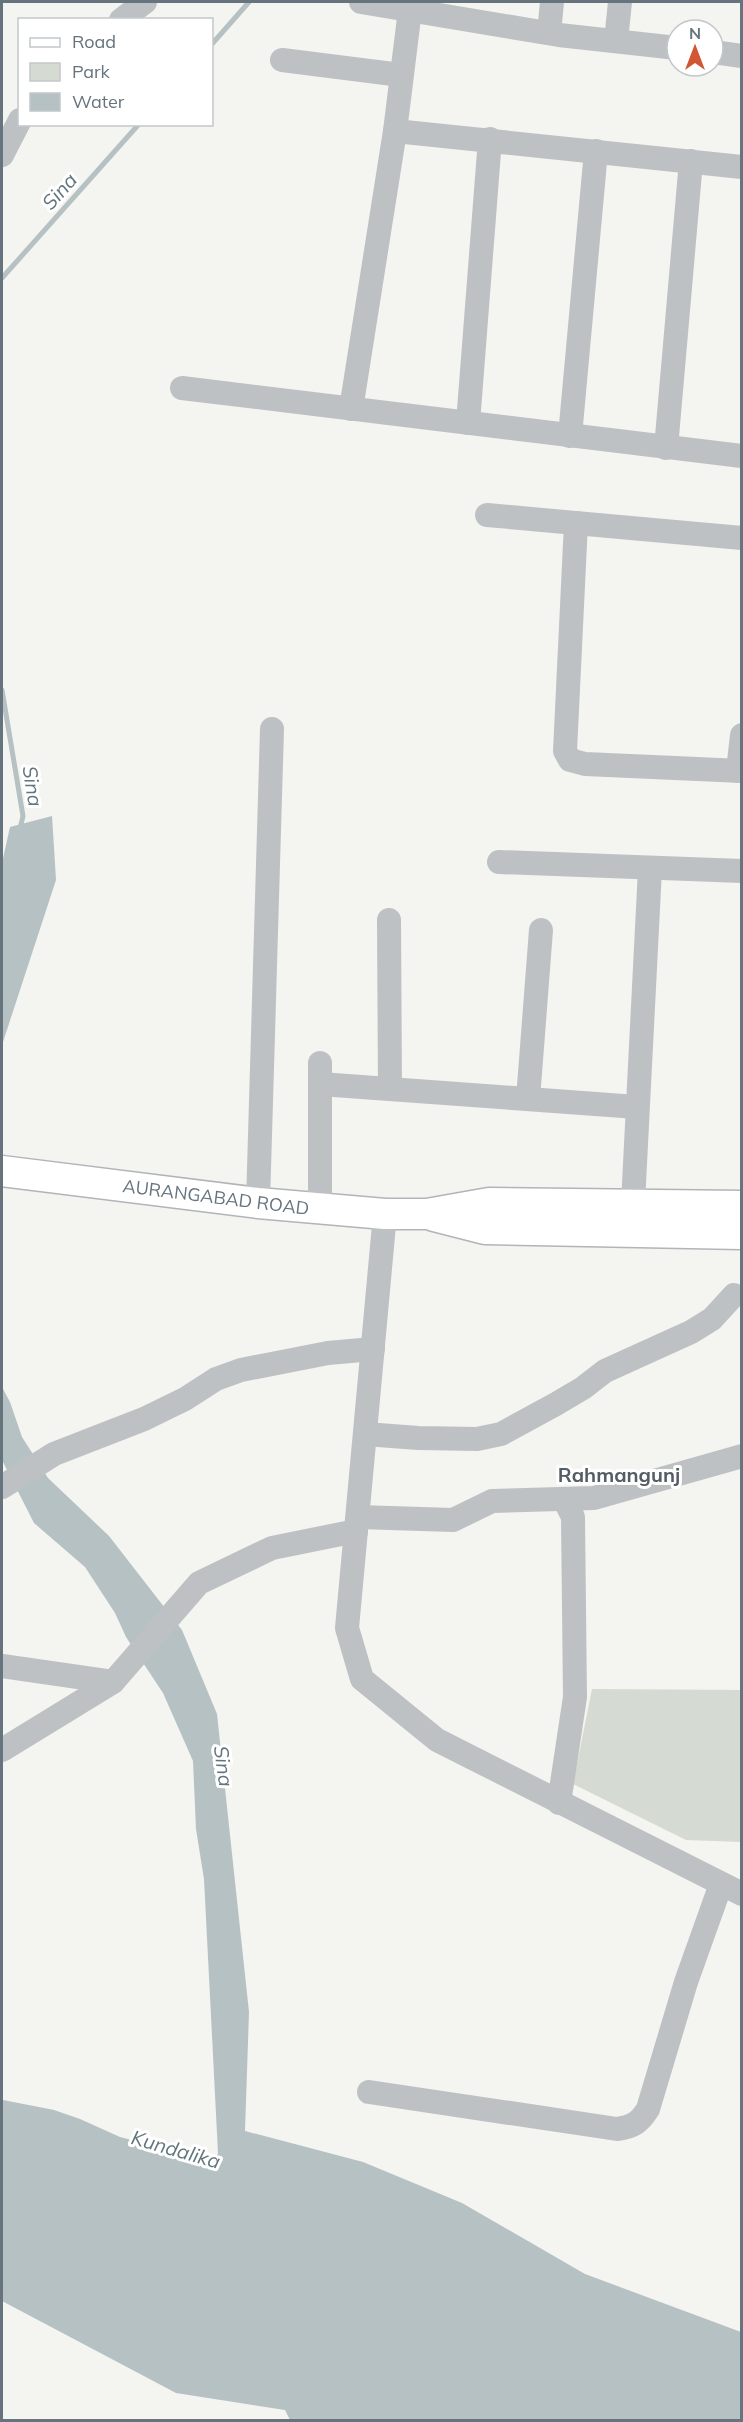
<svg xmlns="http://www.w3.org/2000/svg" width="743" height="2422" font-family="Mulish,sans-serif">
<rect width="100%" height="100%" fill="#f4f4f0"/>
<!-- green -->
<polygon fill="#d5dad2" points="592,1689 741,1690 741,1842 686,1840 573,1784"/>
<!-- water -->
<g fill="#b6c1c4">
<polygon points="52,816 56,880 2,1045 2,863 10,827"/>
<polygon points="2,1387 10,1402 22,1437 48,1478 109,1536 182,1630 217,1714 249,2012 245,2131 363,2162 462,2203 585,2274 741,2332 741,2420 290,2420 285,2410 176,2393 2,2301 2,2096 3,2100 54,2110 80,2119 120,2137 215,2162 218,2153 204,1879 196,1829 193,1761 163,1693 126,1637 115,1613 85,1567 34,1523 2,1460"/>
</g>
<g fill="none" stroke-linecap="round" stroke-linejoin="round">
<!-- stream -->
<g stroke="#b6c1c4" stroke-width="5">
<polyline points="212,44 249,2"/>
<polyline points="2,278 139,124"/>
<polyline points="2,690 23,816 20,829"/>
</g>
<!-- major casing -->
<g stroke="#b1b5b8" stroke-width="33">
<g id="major">
<polyline points="2,1171 258,1203 385,1214 427,1214 489,1203 742,1206"/>
<polyline points="434,1216 485,1229 742,1234"/>
</g>
</g>
<!-- minor -->
<g stroke="#bdc1c4" stroke-width="24">
<polyline points="361,2 559,35 677,48"/>
<polyline points="121,20 145,2"/>
<polyline points="549,33 552,2"/>
<polyline points="616,41 620,2"/>
<polyline points="713,52 742,56"/>
<polyline points="282,60 401,75"/>
<polyline points="395,131 742,167"/>
<polyline points="2,155 20,120"/>
<polyline points="182,388 742,456"/>
<polyline points="351,409 395,131 410,10"/>
<polyline points="468,423 490,139"/>
<polyline points="570,436 596,151"/>
<polyline points="666,448 691,161"/>
<polyline points="487,515 742,538"/>
<polyline points="576,523 565,751 570,760 585,764 742,771"/>
<polyline points="738,771 742,735"/>
<polyline points="499,862 742,871"/>
<polyline points="389,920 390,1089"/>
<polyline points="320,1084 637,1107"/>
<polyline points="528,1099 541,930"/>
<polyline points="258,1203 272,729"/>
<polyline points="320,1208 320,1063"/>
<polyline points="385,1214 347,1628 362,1679 437,1740 742,1894"/>
<polyline points="632,1223 650,869"/>
<polyline points="365,1434 418,1438 477,1439 501,1434 556,1404 583,1388 605,1371 691,1332 712,1319 734,1295"/>
<polyline points="2,1487 54,1454 144,1419 185,1399 216,1379 241,1370 328,1353 373,1349"/>
<polyline points="358,1517 453,1520 492,1501 594,1498 742,1456"/>
<polyline points="2,1666 113,1682 199,1583 272,1548 356,1531"/>
<polyline points="2,1750 113,1682"/>
<polyline points="559,1803 575,1697 573,1517 564,1499"/>
<path d="M369 2092 617 2129C633 2127 640 2122 648 2109L686 1982 721 1884"/>
</g>
<!-- major -->
<use href="#major" stroke="#fff" stroke-width="30"/>
</g>
<g text-anchor="middle" dominant-baseline="central" stroke-width="6" stroke-linejoin="round" paint-order="stroke">
<!-- street labels -->
<g font-size="18" fill="#66747e" stroke="#fff">
<text transform="translate(216 1197) rotate(7)">AURANGABAD ROAD</text>
</g>
<!-- water labels -->
<g font-size="20" font-style="italic" fill="#61757c" stroke="#fff">
<text transform="translate(59 191) rotate(-48)">Sina</text>
<text transform="translate(33 786) rotate(81)">Sina</text>
<text transform="translate(224 1766) rotate(82)">Sina</text>
<text transform="translate(176 2149) rotate(16)">Kundalika</text>
</g>
<!-- neighbourhood labels -->
<g font-size="20" font-weight="bold" fill="#535d64" stroke="#fff">
<text x="619" y="1474">Rahmangunj</text>
</g>
</g>
<!-- border -->
<rect width="743" height="2422" fill="none" stroke="#66747e" stroke-width="6"/>
<!-- legend -->
<rect x="18" y="18" width="195" height="108" fill="#ffffff" stroke="#c2c7cb" stroke-width="1.5"/>
<rect x="30" y="38" width="30" height="9" fill="#ffffff" stroke="#c2c7cb" stroke-width="1.5"/>
<text x="72" y="48" font-size="18" fill="#66747e">Road</text>
<rect x="30" y="63" width="30" height="18" fill="#d5dad2" stroke="#c2c7cb" stroke-width="1.5"/>
<text x="72" y="78" font-size="18" fill="#66747e">Park</text>
<rect x="30" y="93" width="30" height="18" fill="#b6c1c4" stroke="#c2c7cb" stroke-width="1.5"/>
<text x="72" y="108" font-size="18" fill="#66747e">Water</text>
<!-- north arrow -->
<g transform="translate(695 48)"><circle r="28" fill="#ffffff" stroke="#c2c7cb" stroke-width="1.5"/>
<path d="M0-4.5L10 22L0 15L-10 22Z" fill="#d15632"/>
<text y="-9" font-size="16" font-weight="bold" text-anchor="middle" fill="#66747e">N</text>
</g>
</svg>
